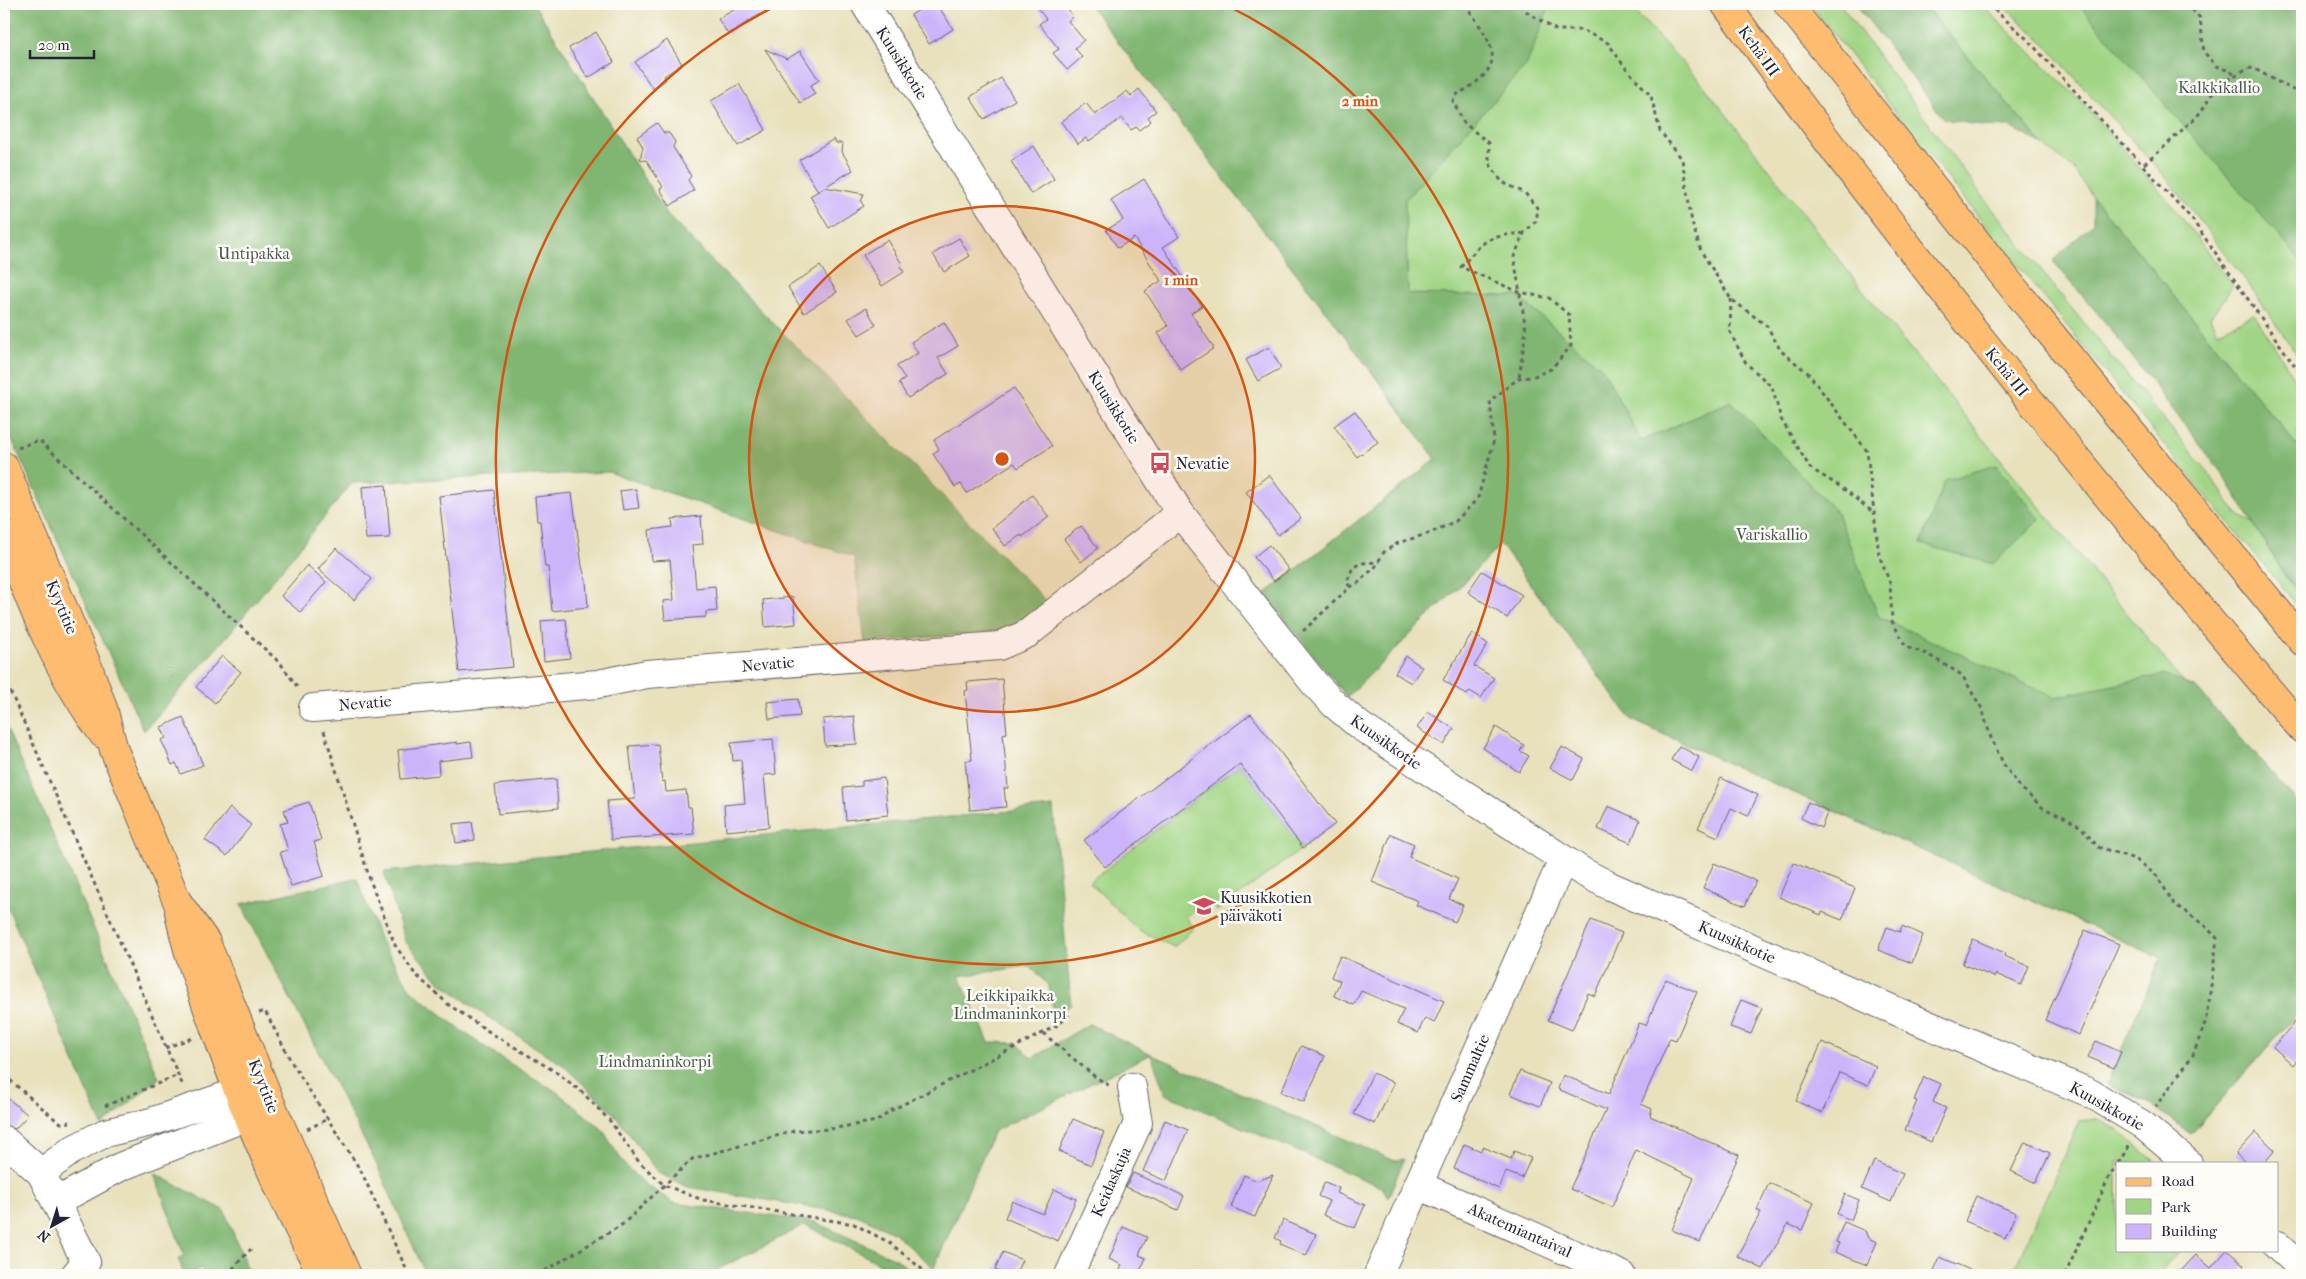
<svg xmlns="http://www.w3.org/2000/svg" width="2306" height="1279" font-family="'IM FELL French Canon',serif">
<rect width="100%" height="100%" fill="#fdfcf7"/>
<filter id="ink" filterUnits="userSpaceOnUse"><feTurbulence type="fractalNoise" baseFrequency=".02" numOctaves="2"/><feDisplacementMap in="SourceGraphic" scale="10" xChannelSelector="R" yChannelSelector="G"/><feConvolveMatrix kernelMatrix="1 2 1 2 8 2 1 2 1" color-interpolation-filters="sRGB"/></filter>
<filter id="wash" filterUnits="userSpaceOnUse"><feTurbulence type="fractalNoise" baseFrequency=".0096" numOctaves="4" result="noise"/><feDisplacementMap in="SourceGraphic" scale="20" xChannelSelector="R" yChannelSelector="G"/><feGaussianBlur stdDeviation="1.12" result="paint"/><feColorMatrix in="noise" values="0 0 0 0 0 0 0 0 0 0 0 0 0 0 0 0 0 1.4 0 .05"/><feComposite in="paint" operator="in"/></filter>
<g filter="url(#wash)">
<rect width="100%" height="100%" fill="#e8e1bc"/>
<!-- green -->
<g fill="#a1d585" stroke="#627c60">
<polygon points="1089,4 1628,4 1704,86 1875,306 2184,683 2196,688 2302,807 2302,1010 2301,1009 2191,1134 2149,1103 2107,1083 2161,958 1632,720 1501,545 1347,697 1265,594 1436,459 1351,344"/>
<polygon points="1810,4 1840,4 1980,193 2072,309 2209,474 2237,514 2253,523 2288,581 2302,596 2302,611 2197,485 1980,219"/>
<polygon points="1923,4 1981,4 2081,101 2167,199 2233,285 2223,301 2210,317 2217,332 2254,314 2302,390 2302,452 2093,197 2072,167 2043,145"/>
<polygon points="2001,4 2302,4 2302,362 2247,282 2169,181 2037,36"/>
<polygon points="1240,764 1303,848 1217,911 1209,900 1186,917 1194,928 1174,947 1137,929 1089,882"/>
<polygon points="2097,1119 2117,1130 2157,1163 2117,1163 2117,1250 2181,1250 2158,1275 2012,1275 2079,1121"/>
</g>
<!-- forest -->
<g fill="#80b672" stroke="#516c56">
<polygon points="4,4 534,4 668,216 1049,604 1013,630 865,643 854,557 609,472 352,483 228,635 144,731 4,422"/>
<polygon points="1089,4 1550,4 1527,64 1405,200 1408,294 1517,296 1603,369 1641,441 1731,401 1837,513 1879,617 2054,697 2163,675 2196,688 2302,807 2302,1010 2301,1009 2191,1134 2149,1103 2107,1083 2161,958 1632,720 1501,545 1347,697 1265,594 1436,459 1351,344"/>
<polygon points="1856,4 1923,4 2043,145 2011,127 1983,126 1944,119"/>
<polygon points="2078,4 2302,4 2302,262"/>
<polygon points="2093,197 2302,452 2302,596 2289,581 2224,476 2110,328 2053,261 2093,223"/>
<polygon points="1996,465 2040,519 1993,564 1921,544 1945,480"/>
<polygon points="4,722 159,1078 102,1126 4,899"/>
<polygon points="1053,807 1071,1005 1054,1016 1049,986 1029,966 959,976 989,1042 1017,1043 1032,1058 1089,1024 1151,1054 1395,1161 1404,1159 1388,1198 1383,1188 1165,1094 1151,1054 994,1131 934,1268 893,1232 857,1215 688,1187 658,1173 615,1115 563,1065 477,1010 439,981 405,941 384,872"/>
<polygon points="357,878 379,938 411,990 462,1031 501,1058 557,1092 602,1129 624,1164 642,1182 674,1203 815,1222 898,1260 914,1275 902,1275 805,1225 707,1275 426,1275 377,1165 241,904"/>
<polygon points="154,1173 224,1210 250,1275 204,1275 202,1268 185,1275 178,1259 184,1255"/>
</g>
<g id="blocks">
<!-- building -->
<g fill="#cbb4fa">
<polygon points="744,4 777,4 728,34 718,19"/>
<polygon points="929,4 937,4 953,29 929,44 911,15"/>
<polygon points="1034,4 1063,4 1073,16 1068,21 1084,40 1075,48 1082,57 1067,70 1053,53 1059,49 1039,24 1046,19"/>
<polygon points="596,32 614,62 588,78 569,48"/>
<polygon points="667,40 682,64 664,76 666,80 653,89 635,62"/>
<polygon points="765,49 787,59 800,51 819,80 810,86 815,94 800,103"/>
<polygon points="1001,78 1015,100 984,119 970,97"/>
<polygon points="739,84 766,130 738,146 711,101"/>
<polygon points="1139,89 1156,111 1148,117 1151,121 1139,130 1136,127 1131,130 1122,118 1089,141 1086,138 1078,144 1061,122 1086,103 1095,115 1127,91 1131,96"/>
<polygon points="657,123 664,133 669,133 675,142 673,147 691,176 688,180 694,190 670,206 660,189 663,187 647,161 640,159 643,147 637,137"/>
<polygon points="834,139 836,143 843,143 842,152 853,170 818,191 799,160"/>
<polygon points="1034,146 1054,179 1031,194 1011,161"/>
<polygon points="1144,179 1179,237 1163,247 1202,306 1191,313 1214,348 1181,370 1158,333 1168,326 1145,291 1161,281 1134,238 1118,248 1106,230 1123,220 1111,200"/>
<polygon points="825,187 864,194 861,202 864,206 829,228 810,196"/>
<polygon points="959,238 970,256 944,272 933,254"/>
<polygon points="887,240 902,264 900,266 904,272 882,286 863,255"/>
<polygon points="820,266 837,292 804,313 788,287"/>
<polygon points="866,308 876,325 859,335 848,319"/>
<polygon points="944,322 958,346 938,358 948,374 908,398 899,383 905,379 897,366 918,353 911,342"/>
<polygon points="1269,347 1281,368 1258,381 1246,360"/>
<polygon points="1014,388 1052,446 1018,468 1014,463 967,493 961,484 955,487 933,454 939,449 934,440"/>
<polygon points="1355,411 1378,442 1357,457 1334,426"/>
<polygon points="1269,475 1301,518 1278,535 1246,492"/>
<polygon points="386,485 390,538 366,539 362,487"/>
<polygon points="636,489 639,508 623,510 620,491"/>
<polygon points="494,490 513,667 459,672 439,496"/>
<polygon points="572,493 582,566 586,581 588,607 552,611 548,567 545,567 540,521 537,521 535,497"/>
<polygon points="1032,495 1049,517 1022,537 1021,535 1005,546 992,528"/>
<polygon points="701,516 703,544 692,545 696,588 715,586 717,611 706,612 706,617 665,620 663,601 674,600 670,560 652,561 649,530 673,527 672,519"/>
<polygon points="1081,526 1098,548 1081,562 1064,539"/>
<polygon points="1269,545 1289,570 1274,581 1254,557"/>
<polygon points="336,548 372,579 354,600 318,569"/>
<polygon points="307,565 326,582 300,612 281,596"/>
<polygon points="1482,571 1522,595 1507,618 1468,592"/>
<polygon points="793,597 796,624 765,627 763,600"/>
<polygon points="566,619 570,658 544,661 541,621"/>
<polygon points="1472,633 1488,644 1474,666 1494,678 1481,698 1470,691 1467,695 1443,680"/>
<polygon points="222,656 241,672 215,703 196,687"/>
<polygon points="1406,656 1422,667 1411,683 1395,673"/>
<polygon points="1002,679 1007,733 1003,734 1008,788 1004,788 1006,807 970,810 965,761 972,760 965,691 968,690 967,682"/>
<polygon points="798,699 800,716 769,719 767,702"/>
<polygon points="1428,712 1454,729 1444,745 1417,728"/>
<polygon points="1251,714 1335,824 1303,848 1240,764 1105,867 1084,840"/>
<polygon points="854,716 857,744 825,746 823,719"/>
<polygon points="183,717 203,765 181,774 176,763 172,765 165,748 161,740 166,738 161,727"/>
<polygon points="1496,727 1524,745 1520,751 1529,756 1519,772 1483,748"/>
<polygon points="773,739 776,774 764,775 769,827 726,831 724,805 745,803 741,760 733,761 731,743"/>
<polygon points="457,742 457,744 471,742 473,757 438,761 439,775 401,779 398,750"/>
<polygon points="658,744 662,782 665,781 666,792 686,790 688,807 691,807 694,834 611,840 607,801 635,799 629,746"/>
<polygon points="1679,746 1699,757 1692,771 1671,760"/>
<polygon points="1562,747 1584,759 1573,780 1550,768"/>
<polygon points="884,778 888,815 846,820 843,788 862,786 862,781"/>
<polygon points="1721,778 1758,795 1748,816 1731,808 1718,837 1698,828"/>
<polygon points="556,779 558,808 498,814 495,785"/>
<polygon points="309,802 321,840 314,842 324,876 291,886 280,852 288,850 280,824 288,822 284,810"/>
<polygon points="1808,802 1828,811 1821,828 1801,818"/>
<polygon points="1608,806 1640,820 1631,843 1598,829"/>
<polygon points="230,808 251,825 227,856 205,840"/>
<polygon points="472,822 475,840 456,843 453,824"/>
<polygon points="1391,834 1414,844 1409,857 1458,879 1449,899 1463,905 1455,922 1416,905 1418,901 1372,882"/>
<polygon points="1714,863 1756,881 1745,906 1703,888"/>
<polygon points="1794,863 1855,888 1842,920 1822,912 1821,915 1779,897"/>
<polygon points="1591,920 1622,933 1595,996 1588,993 1572,1030 1548,1020"/>
<polygon points="1902,926 1923,935 1912,963 1878,950 1887,927 1900,932"/>
<polygon points="2085,930 2119,944 2079,1035 2045,1020"/>
<polygon points="1973,939 2005,953 2004,956 2029,966 2021,985 1996,974 1994,977 1962,964"/>
<polygon points="1340,956 1444,1001 1434,1023 1425,1018 1418,1033 1397,1024 1404,1009 1361,991 1354,1005 1334,996 1340,981 1331,977"/>
<polygon points="1666,979 1697,992 1676,1040 1670,1038 1641,1104 1652,1109 1650,1116 1739,1155 1700,1242 1672,1230 1694,1178 1636,1150 1612,1207 1570,1189 1606,1110 1558,1089 1563,1075 1609,1094 1639,1023 1646,1025"/>
<polygon points="1741,1000 1762,1008 1751,1034 1730,1027"/>
<polygon points="2302,1014 2302,1054 2293,1065 2273,1047"/>
<polygon points="2096,1041 2121,1052 2114,1068 2088,1057"/>
<polygon points="1822,1042 1876,1066 1868,1085 1840,1073 1822,1113 1796,1101"/>
<polygon points="1301,1046 1325,1056 1304,1102 1281,1092"/>
<polygon points="1520,1071 1550,1083 1540,1106 1510,1094"/>
<polygon points="1373,1073 1394,1083 1375,1124 1354,1114"/>
<polygon points="1924,1077 1941,1084 1933,1102 1946,1108 1931,1142 1905,1130 1917,1101 1914,1100"/>
<polygon points="4,1095 28,1115 15,1129 4,1125"/>
<polygon points="1073,1119 1104,1132 1091,1165 1059,1151"/>
<polygon points="1165,1120 1188,1130 1166,1181 1143,1171"/>
<polygon points="2256,1132 2275,1150 2264,1163 2246,1163 2236,1154"/>
<polygon points="2025,1142 2050,1153 2036,1183 2011,1171"/>
<polygon points="1464,1144 1481,1151 1483,1147 1511,1159 1514,1151 1531,1158 1522,1178 1506,1172 1499,1189 1454,1169"/>
<polygon points="1874,1161 1903,1174 1891,1202 1862,1189"/>
<polygon points="1133,1173 1184,1196 1178,1210 1126,1187"/>
<polygon points="1244,1175 1257,1181 1273,1175 1255,1217 1231,1207"/>
<polygon points="1325,1182 1339,1188 1337,1193 1365,1205 1355,1228 1323,1215 1329,1201 1318,1196"/>
<polygon points="1769,1183 1814,1203 1802,1230 1788,1224 1763,1269 1737,1256 1761,1212 1757,1210"/>
<polygon points="1054,1189 1076,1199 1058,1241 1005,1218 1012,1201 1043,1214"/>
<polygon points="1845,1194 1859,1200 1851,1220 1837,1214"/>
<polygon points="1976,1196 2016,1213 2005,1238 1965,1221"/>
<polygon points="1283,1220 1316,1234 1306,1256 1280,1244 1281,1241 1275,1238"/>
<polygon points="1844,1222 1865,1231 1868,1238 1877,1242 1867,1265 1835,1252 1839,1243 1836,1242"/>
<polygon points="1123,1227 1147,1237 1139,1255 1146,1258 1138,1275 1118,1275 1122,1265 1109,1259"/>
<polygon points="2227,1250 2244,1265 2235,1275 2177,1275 2196,1255 2211,1268"/>
<polygon points="1003,1252 1022,1260 1015,1275 1007,1275 995,1270"/>
<polygon points="1940,1257 1982,1275 1932,1275"/>
</g>
</g>
</g>
<g filter="url(#ink)">
<use href="#blocks" fill-opacity="0" stroke="#676568" stroke-width="1"/>
<g fill="none" stroke-linecap="round" stroke-linejoin="round">
<!-- minor casing -->
<g stroke="#676568" stroke-width="30">
<g id="minor">
<polyline points="865,4 1180,513 1314,683 1334,704 1360,726 1583,872 1610,886 1926,1024 2090,1093 2143,1125 2188,1163"/>
<polyline points="313,708 598,684 647,674 999,646 1027,634 1180,513"/>
<polyline points="4,1140 41,1173 86,1262 75,1275"/>
<polyline points="41,1173 72,1150 105,1133 151,1122 238,1092 268,1097 248,1116 120,1167 56,1202"/>
<polyline points="1418,1185 1621,1275"/>
<polyline points="2277,1245 2302,1268"/>
<polyline points="1069,1275 1138,1123 1132,1087"/>
<polyline points="1378,1275 1563,860"/>
</g>
</g>
<!-- major casing -->
<g stroke="#676568" stroke-width="30">
<g id="major">
<polyline points="4,466 90,672 103,708 114,750 177,901 206,942 268,1097 347,1275"/>
<path d="M4 534C31 604 58 674 103 734"/>
<path d="M179 912C187 954 202 992 216 1032 246 1115 280 1198 323 1275"/>
</g>
</g>
<!-- highway casing -->
<g stroke="#676568" stroke-width="30">
<g id="highway">
<path d="M1725 4C1908 252 2101 494 2302 729"/>
<polyline points="1788,4 2007,280 2302,641"/>
</g>
</g>
<!-- path -->
<g stroke="#676568" stroke-width="3" stroke-dasharray="4 4" stroke-linecap="butt">
<path d="M1465 4C1495 48 1511 66 1454 96L1453 101 1464 123 1489 143V163L1502 182 1525 193 1538 209 1536 221 1524 233 1514 257 1526 330 1519 378"/>
<polyline points="1522,4 1527,12 1556,30 1582,30 1608,43 1624,66 1651,96 1660,131 1682,159 1692,223 1701,251 1731,299 1767,326 1781,351 1808,373 1867,451 1879,555 1890,583 1892,621 1906,647 1927,654 1962,675 1982,709 1991,738 2004,765 2020,787 2043,808 2064,817 2081,827 2098,847 2135,859 2157,876 2174,904 2203,924 2217,938 2207,1018 2193,1055 2156,1106"/>
<polyline points="1988,4 2027,39 2191,218 2302,376"/>
<polyline points="2186,4 2200,18 2204,52 2216,66 2237,74"/>
<polyline points="2144,164 2161,150 2201,112 2217,86 2246,69 2253,68 2302,95"/>
<polyline points="1731,299 1730,332 1746,363 1772,387 1781,419 1810,468 1841,487 1874,513"/>
<polyline points="18,448 39,440 281,664 299,689"/>
<polyline points="1350,587 1347,582 1353,567 1363,563 1379,562"/>
<path d="M1303 631 1350 587 1357 584 1368 573 1374 569 1384 552 1398 543 1430 533 1456 521 1478 498 1494 440 1490 401 1519 378 1532 377 1551 369 1571 346 1569 315 1549 298 1519 292 1461 267C1486 238 1486 237 1524 233"/>
<polyline points="4,677 183,1086"/>
<polyline points="324,731 370,880 395,945 415,974 449,1005 491,1033 556,1072 582,1092 610,1121 639,1162 664,1185 703,1200 854,1224 890,1243 929,1275"/>
<polyline points="259,1013 265,1011 292,1063 361,1171 409,1275"/>
<polyline points="1043,1033 1094,1076 1110,1086"/>
<polyline points="165,1048 192,1038"/>
<polyline points="4,1075 55,1119 61,1123 70,1122"/>
<polyline points="105,1106 178,1075"/>
<polyline points="307,1129 328,1119"/>
<polyline points="2118,1163 2130,1145"/>
<polyline points="227,1275 251,1249"/>
<polyline points="538,1275 623,1224 692,1159 794,1131 830,1129 877,1121 892,1110 1058,1025 1069,1015"/>
<polyline points="2065,1275 2109,1177 2117,1164"/>
</g>
<!-- minor -->
<use href="#minor" stroke="#fff" stroke-width="28"/>
<!-- major -->
<use href="#major" stroke="#fdbc70" stroke-width="28"/>
<!-- highway -->
<use href="#highway" stroke="#fdbc70" stroke-width="28"/>
</g>
</g>
<!-- distance rings -->
<circle cx="1002" cy="459" r="253" fill="#d45411" fill-opacity=".12"/>
<g fill="none" stroke="#d45411" stroke-width="2.5">
<circle cx="1002" cy="459" r="253"/>
<path d="M1224 4A506 506 0 1 1 780 4"/>
</g>
<!-- icons -->
<defs>
<g id="bus-bare" transform="scale(1.725)"><path d="M-5-6H5V4H4V6H2V4H-2V6H-4V4H-5ZM-3.5-4V0h7V-4ZM-3.5 1.2v1.5H-2V1.2ZM2 1.2v1.5H3.5V1.2Z" fill="#d1495b" stroke="#fdfcf7" stroke-width="2.5" paint-order="stroke"/></g>
<g id="school-bare" transform="scale(1.725)"><path d="M0-5L7-2L0 1L-7-2ZM-4 1L0 2.5L4 1V4Q0 6-4 4Z" fill="#d1495b" stroke="#fdfcf7" stroke-width="2.5" paint-order="stroke"/></g>
</defs>
<g fill-rule="evenodd">
<use href="#bus-bare" x="1160" y="463"/>
<use href="#school-bare" x="1204" y="906"/>
</g>
<g text-anchor="middle" dominant-baseline="central" stroke-width="5" stroke-linejoin="round" paint-order="stroke">
<!-- street labels -->
<g font-size="16" fill="#22223b" stroke="#fdfcf7">
<text transform="translate(1759 51) rotate(54)">Kehä III</text>
<text transform="translate(902 63) rotate(58)">Kuusikkotie</text>
<text transform="translate(2007 372) rotate(51)">Kehä III</text>
<text transform="translate(1114 407) rotate(58)">Kuusikkotie</text>
<text transform="translate(62 607) rotate(67)">Kyytitie</text>
<text transform="translate(768 664) rotate(-5)">Nevatie</text>
<text transform="translate(365 703) rotate(-5)">Nevatie</text>
<text transform="translate(1386 742) rotate(35)">Kuusikkotie</text>
<text transform="translate(1737 942) rotate(24)">Kuusikkotie</text>
<text transform="translate(1470 1068) rotate(-66)">Sammaltie</text>
<text transform="translate(264 1086) rotate(68)">Kyytitie</text>
<text transform="translate(2107 1106) rotate(29)">Kuusikkotie</text>
<text transform="translate(1111 1182) rotate(-66)">Keidaskuja</text>
<text transform="translate(1520 1230) rotate(24)">Akatemiantaival</text>
</g>
<!-- park labels -->
<g font-size="16" fill="#485851" stroke="#fdfcf7">
<text x="2219" y="87">Kalkkikallio</text>
<text x="254" y="253">Untipakka</text>
<text x="1772" y="534">Variskallio</text>
<text x="1010" y="995">Leikkipaikka<tspan x="1010" dy="18">Lindmaninkorpi</tspan></text>
<text x="655" y="1061">Lindmaninkorpi</text>
</g>
<!-- poi labels -->
<g font-size="16" fill="#22223b" stroke="#fdfcf7" text-anchor="start">
<text x="1176" y="463">Nevatie</text>
<text x="1220" y="897">Kuusikkotien<tspan x="1220" dy="18">päiväkoti</tspan></text>
</g>
</g>
<circle cx="1002" cy="459" r="8" fill="#d45411" stroke="#fdfcf7" stroke-width="2.5"/>
<g font-size="15" text-anchor="middle" font-weight="bold" fill="#d45411" stroke="#fdfcf7" stroke-width="5" stroke-linejoin="round" paint-order="stroke">
<text x="1360" y="106">2 min</text>
<text x="1181" y="285">1 min</text>
</g>
<!-- margin -->
<rect width="2306" height="1279" fill="none" stroke="#fdfcf7" stroke-width="20"/>
<!-- legend -->
<rect x="2116" y="1162" width="162" height="90" fill="#fdfcf7" stroke="#a5a5ac"/>
<rect x="2126" y="1178" width="25" height="8" fill="#fdbc70" stroke="#a5a5ac"/>
<text x="2161" y="1186" font-size="15" fill="#22223b">Road</text>
<rect x="2126" y="1199" width="25" height="15" fill="#a1d585" stroke="#a5a5ac"/>
<text x="2161" y="1212" font-size="15" fill="#22223b">Park</text>
<rect x="2126" y="1224" width="25" height="15" fill="#cbb4fa" stroke="#a5a5ac"/>
<text x="2161" y="1236" font-size="15" fill="#22223b">Building</text>
<!-- north arrow -->
<g transform="translate(52 1226) rotate(219)" stroke="#fdfcf7" stroke-width="4" paint-order="stroke">
<path d="M0-4L9 19L0 12L-9 19Z" fill="#22223b"/>
<text y="-8" font-size="14" font-weight="bold" text-anchor="middle" fill="#22223b">N</text>
</g>
<!-- scale -->
<path d="M30 50v8h64v-8" fill="none" stroke="#22223b" stroke-width="2.5"/>
<text x="38" y="50" font-size="15" fill="#22223b" stroke="#fdfcf7" stroke-width="4" paint-order="stroke">20 m</text>
</svg>
